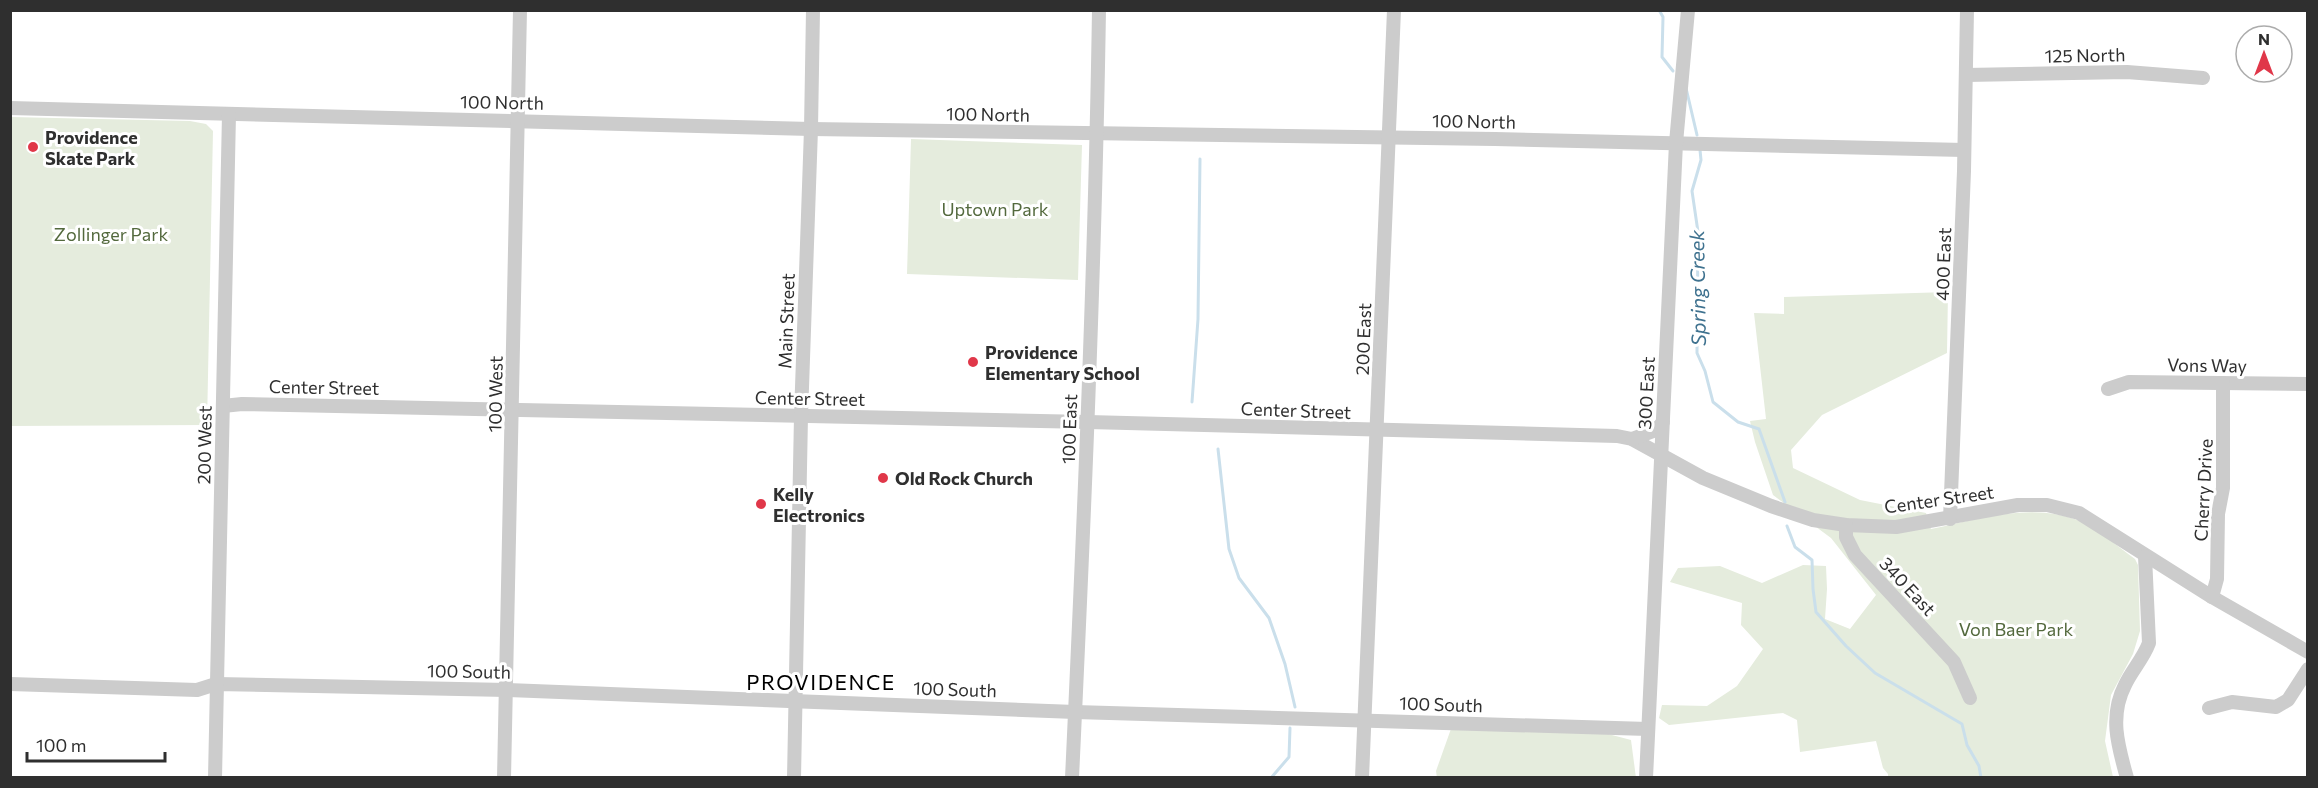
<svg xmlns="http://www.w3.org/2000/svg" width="2318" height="788" font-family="Commissioner,sans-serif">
<rect width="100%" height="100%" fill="#fff"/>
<!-- green -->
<g fill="#e5ecdd">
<polygon points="11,117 190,121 206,124 213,131 207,425 11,426"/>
<polygon points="911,139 1082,145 1078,280 907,274"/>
<path d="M1948 292 1947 353 1822 415 1791 450 1793 468 1860 500 1926 513 1931 529C1980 519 2033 501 2082 522 2100 530 2118 547 2135 559L2138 565 2140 631 2133 654 2111 695 2105 741 2113 777H1888V774L1883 768 1876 741 1800 752 1797 720 1783 713 1669 725 1659 718 1662 705 1707 706 1737 686 1763 649 1741 625 1742 603 1670 582 1678 568 1720 566 1762 583 1803 565 1826 566 1827 589 1825 619 1850 629 1876 595 1831 538 1773 495 1755 442 1750 421 1766 419 1754 313 1784 314V297Z"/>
<polygon points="1452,726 1589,729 1631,740 1636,778 1437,778 1436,771"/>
</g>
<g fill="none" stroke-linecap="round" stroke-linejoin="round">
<!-- stream -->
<g stroke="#cadfeb" stroke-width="3">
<polyline points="1659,10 1663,17 1662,57 1673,71"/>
<polyline points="1686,88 1697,135"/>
<polyline points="1700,150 1701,160 1692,191 1698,232 1697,353 1705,371 1713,402 1738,422 1759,429 1785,502"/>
<polyline points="1192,402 1198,319 1200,159"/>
<polyline points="1218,449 1229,549 1239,578 1269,618 1285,664 1295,707"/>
<polyline points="1787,526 1795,547 1812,560 1813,589 1816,612 1846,646 1875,673 1962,724 1967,745 1979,766 1981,778"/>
<polyline points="1271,778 1289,757 1290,728"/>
</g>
<!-- minor -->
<g stroke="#ccc" stroke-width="14">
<polyline points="1966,75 2127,72 2203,78"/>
<polyline points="10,108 811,129 1495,139 1964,150"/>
<polyline points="2108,389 2129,382 2308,384"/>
<polyline points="223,406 242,404 1088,422 1617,436 1632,439 1703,478 1771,506 1813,520 1846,525 1896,527 2018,505 2047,505 2079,513 2212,597 2308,652"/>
<polyline points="1632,439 1656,430 1663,422"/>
<polyline points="1950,519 1964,171 1967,10"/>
<polyline points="1846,525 1846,537 1855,555 1954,662 1970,698"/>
<polyline points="2212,597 2217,579 2218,514 2223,488 2223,383"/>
<polyline points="10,684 197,690 216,684 507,690 1075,712 1648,729"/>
<polyline points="2209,708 2232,702 2276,707 2288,700 2308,669"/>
<polyline points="215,778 229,114"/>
<polyline points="504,778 520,10"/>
<polyline points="794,778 801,416 811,129 813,10"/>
<path d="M1072 778C1084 522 1095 266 1099 10"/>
<polyline points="1362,778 1394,10"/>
<polyline points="1646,778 1676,143 1688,10"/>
<path d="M2127 778C2118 746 2109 716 2125 685 2132 670 2143 659 2149 643L2145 556"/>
</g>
</g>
<!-- markers -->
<g fill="#e03749" stroke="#fff" stroke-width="2">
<circle cx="33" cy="147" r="6"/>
<circle cx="973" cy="362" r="6"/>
<circle cx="883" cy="478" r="6"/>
<circle cx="761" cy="504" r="6"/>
</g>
<g text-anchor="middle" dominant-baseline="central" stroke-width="6" stroke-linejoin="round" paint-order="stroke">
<!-- street labels -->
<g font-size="18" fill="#2f2f2f" stroke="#fff">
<text transform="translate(2085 55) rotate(-1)">125 North</text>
<text transform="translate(502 102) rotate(1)">100 North</text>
<text transform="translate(988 114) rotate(1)">100 North</text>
<text transform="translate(1474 121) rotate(1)">100 North</text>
<text transform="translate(1943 264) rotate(-88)">400 East</text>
<text transform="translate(786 321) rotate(-88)">Main Street</text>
<text transform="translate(1363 339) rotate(-88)">200 East</text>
<text transform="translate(2207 365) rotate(1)">Vons Way</text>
<text transform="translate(324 387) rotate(1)">Center Street</text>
<text transform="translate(1646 393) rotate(-87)">300 East</text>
<text transform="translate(495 394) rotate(-89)">100 West</text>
<text transform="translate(810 398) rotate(1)">Center Street</text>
<text transform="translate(1296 410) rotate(2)">Center Street</text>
<text transform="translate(1069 429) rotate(-88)">100 East</text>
<text transform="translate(204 445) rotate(-89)">200 West</text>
<text transform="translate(2203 490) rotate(-87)">Cherry Drive</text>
<text transform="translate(1939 499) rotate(-8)">Center Street</text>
<text transform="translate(1908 586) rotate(47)">340 East</text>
<text transform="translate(469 671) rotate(1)">100 South</text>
<text transform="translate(955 689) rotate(2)">100 South</text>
<text transform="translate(1441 704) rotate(2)">100 South</text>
</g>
<!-- poi labels -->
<g font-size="18" font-weight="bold" fill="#2f2f2f" stroke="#fff" text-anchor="start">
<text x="45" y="137">Providence<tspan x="45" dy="21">Skate Park</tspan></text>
<text x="985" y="352">Providence<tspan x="985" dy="21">Elementary School</tspan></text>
<text x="895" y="478">Old Rock Church</text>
<text x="773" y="494">Kelly<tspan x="773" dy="21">Electronics</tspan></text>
</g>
<!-- park labels -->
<g font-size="18" fill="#53693d" stroke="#fff">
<text x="995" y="209">Uptown Park</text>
<text x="111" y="234">Zollinger Park</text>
<text x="2016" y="629">Von Baer Park</text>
</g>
<!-- water labels -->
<g font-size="20" font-style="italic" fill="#3f728f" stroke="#fff">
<text transform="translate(1697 288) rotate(-91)">Spring Creek</text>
</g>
<!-- quarter labels -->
<g font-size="21" letter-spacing="1.5" fill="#000" stroke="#fff">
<text x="821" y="681">PROVIDENCE</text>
</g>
</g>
<!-- border -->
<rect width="2318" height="788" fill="none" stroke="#2f2f2f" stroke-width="24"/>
<!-- north arrow -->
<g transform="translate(2264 54)"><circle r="28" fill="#ffffff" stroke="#acacac" stroke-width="1.5"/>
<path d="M0-4.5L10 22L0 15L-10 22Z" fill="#e03749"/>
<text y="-9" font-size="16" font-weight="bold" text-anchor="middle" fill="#2f2f2f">N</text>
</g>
<!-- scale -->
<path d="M27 752v9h138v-9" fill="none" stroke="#2f2f2f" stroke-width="3"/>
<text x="36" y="752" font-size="18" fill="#2f2f2f" stroke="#ffffff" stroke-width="4.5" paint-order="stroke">100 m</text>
</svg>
